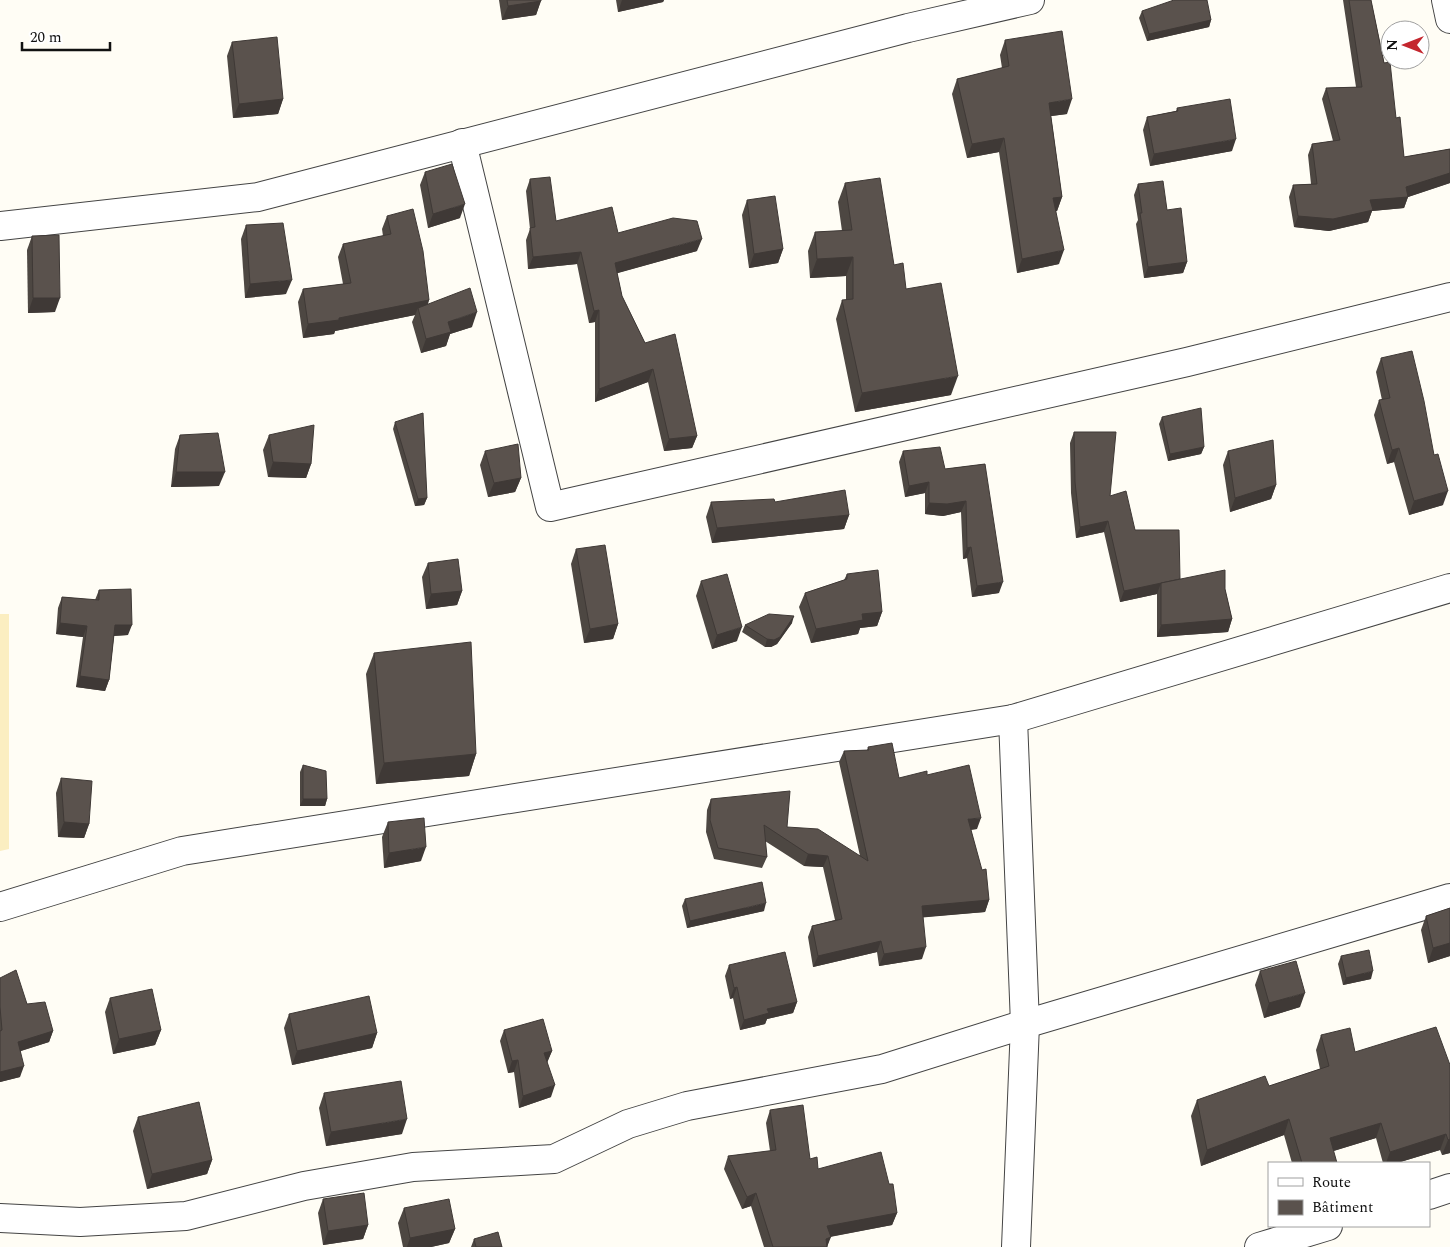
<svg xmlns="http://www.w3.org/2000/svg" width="1450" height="1247" font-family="Spectral,serif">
<rect width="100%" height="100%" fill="#fffdf5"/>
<!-- sand -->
<polygon fill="#fbeec1" points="0,614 9,614 9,849 0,851"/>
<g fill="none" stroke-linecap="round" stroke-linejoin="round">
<!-- minor casing -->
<g stroke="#444" stroke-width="30">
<g id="minor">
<polyline points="1446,0 1450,19"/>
<polyline points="462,143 550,507 1187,362 1450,297"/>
<polyline points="0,226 258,197 908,28 1030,0"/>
<polyline points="1013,719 1025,1024 1016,1247"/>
<polyline points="0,907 182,851 1013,719 1450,588"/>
<polyline points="1429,1195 1450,1188"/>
<polyline points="0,1218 80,1222 186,1216 304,1186 413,1167 554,1159 628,1124 687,1106 882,1069 1025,1024 1450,898"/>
<polyline points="1259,1247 1328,1226"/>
</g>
</g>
<!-- minor -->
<use href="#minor" stroke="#fff" stroke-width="28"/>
</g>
<!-- wall -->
<g fill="#4d4742">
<polygon points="499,0 541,0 536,15 502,20"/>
<polygon points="616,0 664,0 663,2 618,12"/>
<polygon points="1343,0 1371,0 1404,157 1450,149 1450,183 1408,197 1404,208 1372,211 1368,222 1329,231 1294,227 1289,197 1293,185 1311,184 1308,155 1312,144 1333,141 1322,99 1326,88 1356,87"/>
<polygon points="1142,11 1211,20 1209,27 1147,41 1139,18"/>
<polygon points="1005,40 1067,114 1051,116 1062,197 1057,211 1056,211 1059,264 1017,273 999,152 967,158 952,94 957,79 1002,68 1000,55"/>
<polygon points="232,42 283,99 278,114 233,118 227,56"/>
<polygon points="1177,108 1232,151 1150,166 1143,130 1147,117 1176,111"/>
<polygon points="425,172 460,218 428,228 420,185"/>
<polygon points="530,179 556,221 697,251 617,273 622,296 645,343 697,436 692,448 664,451 648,382 595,402 595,322 589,323 577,264 528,269 526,240 530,229 526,191"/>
<polygon points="845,183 894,265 906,289 951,395 855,412 836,319 842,300 846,300 846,276 810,278 808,251 815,232 842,231 838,202"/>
<polygon points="1138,184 1167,210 1187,262 1183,273 1144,278 1136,224 1138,220 1134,195"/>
<polygon points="747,200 783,249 778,263 749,268 742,215"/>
<polygon points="387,216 429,300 428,304 472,327 450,334 446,346 421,353 412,322 415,315 335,331 334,334 303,338 298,302 303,289 343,284 338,257 343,244 383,236 382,229"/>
<polygon points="246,225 286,294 245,298 241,239"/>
<polygon points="32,236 55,312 28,313 27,250"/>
<polygon points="1381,358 1434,455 1443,505 1409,515 1394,462 1387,464 1374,415 1379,400 1382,400 1376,372"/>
<polygon points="1162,417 1204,447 1201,454 1168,461 1159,424"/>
<polygon points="395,422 427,498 424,505 415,506 393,429"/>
<polygon points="1074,432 1110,496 1135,530 1180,579 1225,589 1232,619 1228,632 1157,637 1157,594 1120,602 1104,532 1076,538 1071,493 1070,443"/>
<polygon points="180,435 219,486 171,487 175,449"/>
<polygon points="269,435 311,464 306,478 268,477 263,450"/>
<polygon points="485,451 521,478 515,492 488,497 480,465"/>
<polygon points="903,451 945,469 985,464 999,593 972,597 967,558 963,559 961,512 943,516 925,514 925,493 905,497 899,462"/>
<polygon points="1228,451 1276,485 1271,499 1230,512 1223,465"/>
<polygon points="711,502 775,502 849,515 844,529 712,543 706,517"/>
<polygon points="576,549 618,624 613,639 584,643 571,564"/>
<polygon points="428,563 462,591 457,605 426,609 422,577"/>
<polygon points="847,574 882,612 877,626 860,628 858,634 811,643 799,607 805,593 844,580"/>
<polygon points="701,581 737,641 712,649 696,596"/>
<polygon points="99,590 128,635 114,636 109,680 105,691 76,687 83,637 56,634 58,608 62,597 95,600"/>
<polygon points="792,623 777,644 771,647 765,647 742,632 745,625"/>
<polygon points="374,653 476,754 469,776 376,784 366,674"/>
<polygon points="868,747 899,778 927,775 977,829 971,830 989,900 985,912 923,917 922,959 879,966 877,952 813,967 808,937 812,926 835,920 823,867 804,866 765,841 767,857 762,868 714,859 706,832 707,810 711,799 787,827 860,856 839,762 844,751 867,750"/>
<polygon points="303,765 327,799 325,806 300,806 300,772"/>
<polygon points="61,778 89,824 84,838 58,837 56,793"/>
<polygon points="388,822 421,861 384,868 382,837"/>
<polygon points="685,899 764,911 687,928 682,906"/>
<polygon points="1450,908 1450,956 1428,963 1421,930 1426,916"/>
<polygon points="1341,956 1371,979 1343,985 1338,964"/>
<polygon points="729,965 797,1002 793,1013 767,1019 765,1024 740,1030 733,998 730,999 725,976"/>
<polygon points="1260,971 1300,1007 1264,1018 1255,985"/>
<polygon points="0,978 27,1004 53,1031 49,1042 21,1051 20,1077 0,1082"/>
<polygon points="110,998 161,1030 155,1045 113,1054 105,1012"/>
<polygon points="289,1014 377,1033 372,1048 292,1065 284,1028"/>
<polygon points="504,1030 552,1051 547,1062 551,1097 519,1108 514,1072 508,1073 500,1041"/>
<polygon points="1321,1035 1355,1052 1450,1065 1450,1153 1442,1155 1440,1150 1397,1163 1383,1163 1376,1138 1333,1151 1337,1163 1292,1163 1284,1135 1201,1166 1191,1116 1197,1100 1269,1086 1320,1069 1316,1050"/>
<polygon points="324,1093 402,1134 326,1146 319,1108"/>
<polygon points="770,1110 810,1159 818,1169 897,1213 892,1225 830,1237 827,1247 764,1247 751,1206 742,1209 724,1169 728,1156 770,1151 766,1123"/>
<polygon points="138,1117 212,1160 207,1174 147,1189 133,1131"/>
<polygon points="323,1199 368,1225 363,1239 323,1245 318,1213"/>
<polygon points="404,1208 455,1229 449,1243 431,1247 403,1247 398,1223"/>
<polygon points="474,1239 502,1247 471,1247"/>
</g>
<!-- shaded-wall -->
<g fill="#3f3936">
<polygon points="622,0 664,0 663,2 618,12"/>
<polygon points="541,1 536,15 502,20 508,6"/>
<polygon points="1211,20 1209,27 1147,41 1149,34"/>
<polygon points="283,99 278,114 233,118 239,104"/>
<polygon points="1072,99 1067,114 1044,117 1049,103"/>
<polygon points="1004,138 999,152 967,158 972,144"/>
<polygon points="1236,139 1232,151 1150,166 1154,154"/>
<polygon points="1450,173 1450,183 1408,197 1404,208 1372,211 1368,222 1329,231 1294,227 1298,216 1370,200 1406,187"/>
<polygon points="1062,197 1057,211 1048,212 1053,198"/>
<polygon points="465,204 460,218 428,228 433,214"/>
<polygon points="702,239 697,251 611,275 615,263"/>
<polygon points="783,249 778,263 749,268 754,254"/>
<polygon points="1064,250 1059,264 1017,273 1022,259"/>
<polygon points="581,252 577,264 528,269 533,257"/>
<polygon points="853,257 846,276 810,278 817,259"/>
<polygon points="1187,262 1183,273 1144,278 1148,267"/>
<polygon points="292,280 286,294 245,298 250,284"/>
<polygon points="33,298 60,298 55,312 28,313"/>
<polygon points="429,300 424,313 418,308 415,315 335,331 334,334 303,338 308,324"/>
<polygon points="599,310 595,322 589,323 594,311"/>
<polygon points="477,312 472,327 450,334 446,346 421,353 426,339 448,322"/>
<polygon points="653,369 648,382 595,402 599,389"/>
<polygon points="958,376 951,395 855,412 862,393"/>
<polygon points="697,436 692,448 664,451 669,439"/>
<polygon points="1204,447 1201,454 1168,461 1170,454"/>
<polygon points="1399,448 1394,462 1387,464 1392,450"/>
<polygon points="273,462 311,464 306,478 268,477"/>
<polygon points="176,472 225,472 219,486 171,487"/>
<polygon points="521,478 515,492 488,497 494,483"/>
<polygon points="929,482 925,493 905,497 909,486"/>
<polygon points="1276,485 1271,499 1230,512 1235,498"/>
<polygon points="1448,491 1443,505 1409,515 1414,501"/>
<polygon points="427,498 424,505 415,506 418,499"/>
<polygon points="966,501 961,512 943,516 925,514 929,503"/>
<polygon points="849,515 844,529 712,543 717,528"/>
<polygon points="1108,521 1104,532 1076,538 1080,527"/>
<polygon points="971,547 967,558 963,559 967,548"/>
<polygon points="1180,579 1161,583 1157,594 1120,602 1124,591"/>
<polygon points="1003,582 999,593 972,597 977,586"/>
<polygon points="462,591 457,605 426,609 431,594"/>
<polygon points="882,612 877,626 860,628 858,634 811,643 816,629 862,614"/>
<polygon points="794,616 792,623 777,644 771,647 765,647 767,639"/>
<polygon points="1232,619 1228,632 1157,637 1161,625"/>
<polygon points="60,623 87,626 83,637 56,634"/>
<polygon points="618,624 613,639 584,643 590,629"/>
<polygon points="115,625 132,625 128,635 111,636"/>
<polygon points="742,627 737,641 712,649 717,635"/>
<polygon points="80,676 109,680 105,691 76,687"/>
<polygon points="476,754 469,776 376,784 384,763"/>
<polygon points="303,799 327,799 325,806 300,806"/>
<polygon points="981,818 977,829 964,830 968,819"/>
<polygon points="64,822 89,824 84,838 58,837"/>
<polygon points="426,847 421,861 384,868 389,853"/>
<polygon points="808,854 828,856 823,867 804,866"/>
<polygon points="989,900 985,912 917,918 922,906"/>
<polygon points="766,903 764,911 687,928 690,921"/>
<polygon points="881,941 877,952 813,967 818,956"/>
<polygon points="1450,943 1450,956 1428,963 1433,948"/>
<polygon points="926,947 922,959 879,966 884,954"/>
<polygon points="1373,971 1371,979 1343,985 1346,978"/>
<polygon points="737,987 733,998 730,999 734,988"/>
<polygon points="1305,993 1300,1007 1264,1018 1269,1003"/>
<polygon points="797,1002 793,1013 767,1019 765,1024 740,1030 744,1020 767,1009"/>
<polygon points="161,1030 155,1045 113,1054 119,1039"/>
<polygon points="53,1031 49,1042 14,1053 18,1042"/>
<polygon points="377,1033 372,1048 292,1065 297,1051"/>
<polygon points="552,1051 547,1063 544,1053"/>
<polygon points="518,1060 514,1072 508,1073 512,1061"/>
<polygon points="24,1066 20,1077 0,1082 0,1072"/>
<polygon points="555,1085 551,1097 519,1108 523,1096"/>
<polygon points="407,1119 402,1134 326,1146 331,1132"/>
<polygon points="1289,1119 1284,1135 1201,1166 1207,1150"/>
<polygon points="1381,1123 1376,1138 1324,1154 1330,1138"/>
<polygon points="1446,1134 1440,1150 1397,1163 1386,1163 1390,1152"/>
<polygon points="1450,1139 1450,1153 1442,1155 1448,1140"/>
<polygon points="212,1160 207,1174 147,1189 152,1174"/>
<polygon points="756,1193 751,1206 742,1209 747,1197"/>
<polygon points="897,1213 892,1225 823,1238 827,1226"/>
<polygon points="368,1225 363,1239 323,1245 328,1231"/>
<polygon points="455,1229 449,1243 431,1247 407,1247 410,1238"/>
<polygon points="831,1237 827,1247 826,1239"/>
</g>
<!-- building -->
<g fill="#5a524d" stroke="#3f3936">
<polygon points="507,0 541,0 541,1 508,6"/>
<polygon points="1174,0 1207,0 1211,20 1149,34 1142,11"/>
<polygon points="1349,0 1371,0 1384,63 1390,62 1396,118 1400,117 1404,157 1450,149 1450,173 1406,187 1408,197 1370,200 1373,210 1333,219 1298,216 1293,185 1317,184 1312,144 1340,140 1326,88 1362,87"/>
<polygon points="1062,31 1072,99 1049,103 1062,197 1053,198 1064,250 1022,259 1004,138 972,144 957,79 1009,66 1005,40"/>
<polygon points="277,37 283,99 239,104 232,42"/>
<polygon points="1230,99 1236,139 1154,154 1147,117 1178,111 1177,108"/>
<polygon points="452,164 465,204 433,214 425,172"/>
<polygon points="550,177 556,221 612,207 618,233 673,218 697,221 702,239 615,263 622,296 645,343 675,334 697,436 669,439 653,369 599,389 599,310 594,311 581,252 533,257 530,228 535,227 530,179"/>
<polygon points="880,178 894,265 903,263 906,289 941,283 958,376 862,393 842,300 853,299 853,257 817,259 815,232 852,230 845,183"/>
<polygon points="1163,181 1167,210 1181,208 1187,262 1148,267 1140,213 1142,213 1138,184"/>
<polygon points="775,196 783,249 754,254 747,200"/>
<polygon points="413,209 423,251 429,300 339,318 339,320 308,324 303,289 351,283 343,244 391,234 387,216"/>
<polygon points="283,223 292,280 250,284 246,225"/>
<polygon points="59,235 60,298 33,298 32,236"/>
<polygon points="470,288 477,312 448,322 451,332 426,339 418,308"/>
<polygon points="1412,351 1424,401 1434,455 1438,454 1448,491 1414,501 1399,448 1392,450 1379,400 1390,398 1381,358"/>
<polygon points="1201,408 1204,447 1170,454 1162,417"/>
<polygon points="423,413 427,498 418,499 395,422"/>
<polygon points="314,425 311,464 273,462 269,435"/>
<polygon points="1074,432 1116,432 1110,496 1126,491 1135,530 1179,530 1180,579 1124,591 1108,521 1080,527 1075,482"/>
<polygon points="218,433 225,472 176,472 180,435"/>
<polygon points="1273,440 1276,485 1235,498 1228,451"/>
<polygon points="518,444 521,478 494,483 485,451"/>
<polygon points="940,447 945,469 985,464 1003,582 977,586 971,547 967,548 966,501 947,504 929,503 929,482 909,486 903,451"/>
<polygon points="845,490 849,515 717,528 711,502 774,499 775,502"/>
<polygon points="605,545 618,624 590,629 576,549"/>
<polygon points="458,559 462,591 431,594 428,563"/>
<polygon points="878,570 882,612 862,614 863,620 816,629 805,593 847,579 847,574"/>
<polygon points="1225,570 1225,589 1232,619 1161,625 1161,583"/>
<polygon points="727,574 742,627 717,635 701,581"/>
<polygon points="131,589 132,625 115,625 109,680 80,676 87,626 60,623 62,597 99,600 99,590"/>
<polygon points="769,614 794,616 780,637 774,640 767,639 745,625"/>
<polygon points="471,642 476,754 384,763 374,653"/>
<polygon points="892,743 899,778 927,771 927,775 969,765 981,818 968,819 982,870 986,869 989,900 922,906 926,947 884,954 881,941 818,956 812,926 842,919 828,856 808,854 764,825 767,857 718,848 710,820 711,799 790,791 787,827 818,829 868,861 844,751 869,750 868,747"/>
<polygon points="303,765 326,771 327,799 303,799"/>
<polygon points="61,778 92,781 89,824 64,822"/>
<polygon points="424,818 426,847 389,853 388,822"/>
<polygon points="762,882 766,903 690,921 685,899"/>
<polygon points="1450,908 1450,943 1433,948 1426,916"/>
<polygon points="1369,950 1373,971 1346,978 1341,956"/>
<polygon points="785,952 797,1002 767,1009 769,1013 744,1020 737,987 734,988 729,965"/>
<polygon points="1296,961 1305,993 1269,1003 1260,971"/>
<polygon points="16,970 27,1004 45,1002 53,1031 18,1042 24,1066 0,1072 0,1031 2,1030 0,1007 0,978"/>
<polygon points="152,989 161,1030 119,1039 110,998"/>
<polygon points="369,996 377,1033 297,1051 289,1014"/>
<polygon points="543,1019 552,1051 544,1053 555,1085 523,1096 518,1060 512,1061 504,1030"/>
<polygon points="1436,1027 1450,1065 1450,1139 1448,1140 1446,1134 1390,1152 1381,1123 1330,1138 1337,1163 1302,1163 1289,1119 1207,1150 1197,1100 1265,1076 1269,1086 1329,1066 1321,1035 1350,1028 1355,1052"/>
<polygon points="401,1081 407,1119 331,1132 324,1093"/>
<polygon points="199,1102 212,1160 152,1174 138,1117"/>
<polygon points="803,1105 810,1159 817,1157 818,1169 881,1152 889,1184 893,1184 897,1213 827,1226 831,1237 826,1239 827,1247 773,1247 756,1193 747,1197 728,1156 776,1150 770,1110"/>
<polygon points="364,1193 368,1225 328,1231 323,1199"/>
<polygon points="449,1199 455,1229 410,1238 404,1208"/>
<polygon points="498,1232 502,1247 476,1247 474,1239"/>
</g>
<!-- legend -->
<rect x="1268" y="1162" width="162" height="65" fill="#ffffff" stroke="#a0a0a0"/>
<rect x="1278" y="1178" width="25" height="8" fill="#ffffff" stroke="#a0a0a0"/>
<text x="1312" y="1187" font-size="15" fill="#111111">Route</text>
<rect x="1278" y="1200" width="25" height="15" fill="#5a524d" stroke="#a0a0a0"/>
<text x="1312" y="1212" font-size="15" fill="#111111">Bâtiment</text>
<!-- north arrow -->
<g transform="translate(1405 45) rotate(270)"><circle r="24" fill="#ffffff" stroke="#a0a0a0"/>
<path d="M0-4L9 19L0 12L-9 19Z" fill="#c4262e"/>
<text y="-8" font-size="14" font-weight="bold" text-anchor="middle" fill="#111111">N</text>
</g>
<!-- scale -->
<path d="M22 42v8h88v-8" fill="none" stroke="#111111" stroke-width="2.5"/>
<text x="30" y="42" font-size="15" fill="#111111" stroke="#ffffff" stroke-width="4" paint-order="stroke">20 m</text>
</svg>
